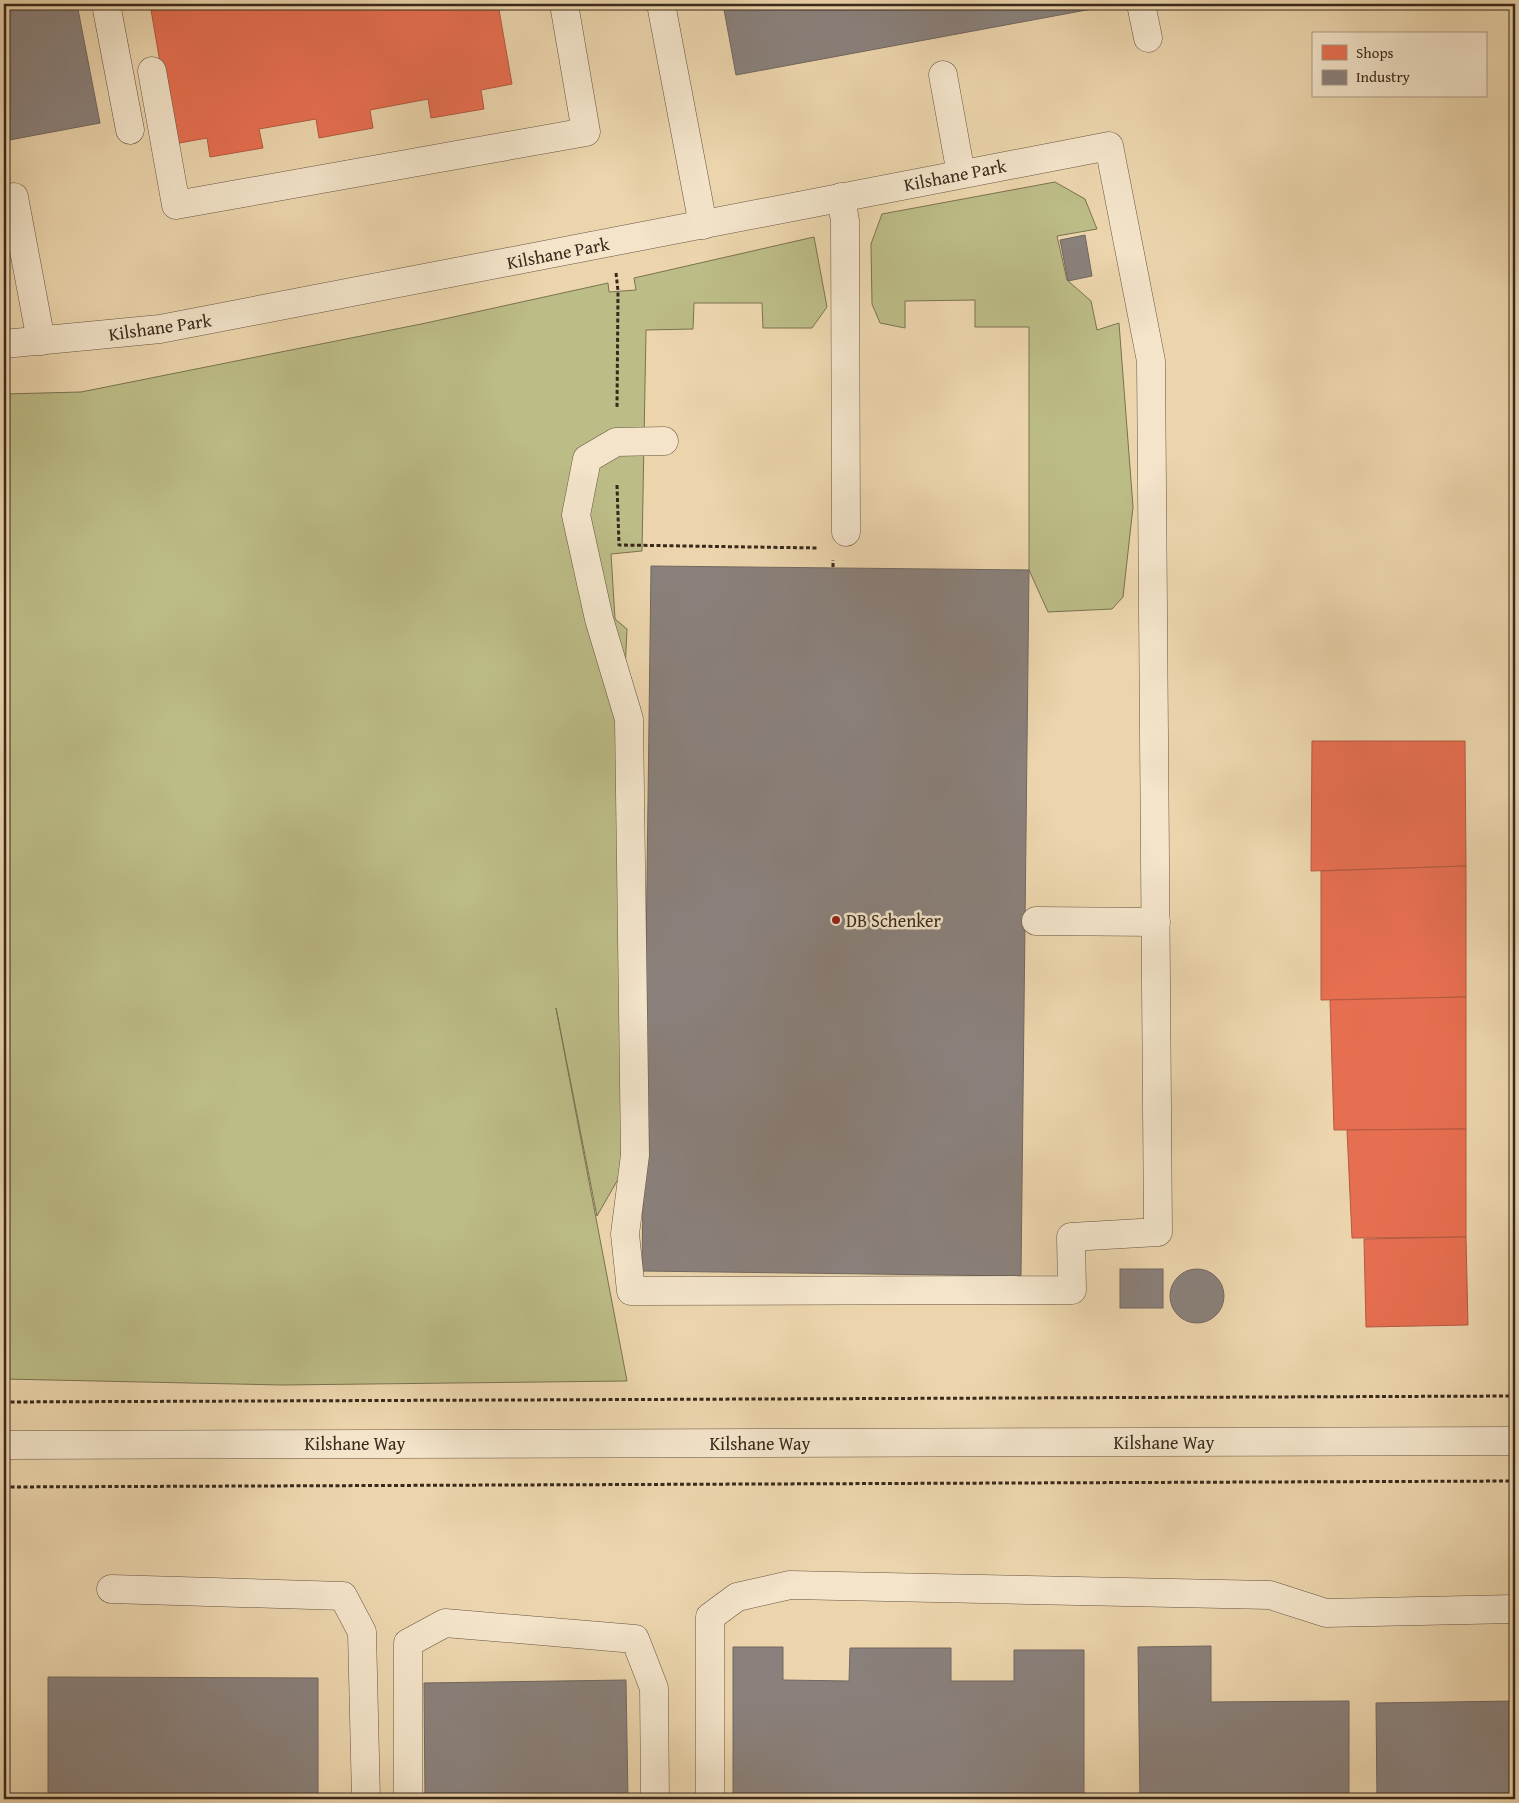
<svg xmlns="http://www.w3.org/2000/svg" width="1519" height="1803" font-family="'Gentium Book Plus',serif">
<rect width="100%" height="100%" fill="#ecd5ad"/>
<filter id="stains"><feTurbulence type="fractalNoise" baseFrequency=".004" numOctaves="4"/><feColorMatrix values="0 0 0 0 .2 0 0 0 0 .09 0 0 0 0 .02 0 0 0 .5 -.17"/></filter>
<radialGradient id="worn" r=".72"><stop offset=".6" stop-color="#630" stop-opacity="0"/><stop offset="1" stop-color="#630" stop-opacity=".3"/></radialGradient>
<!-- green -->
<g fill="#bcbc86" stroke="#7a7250">
<polygon points="1055,182 1085,199 1097,229 1057,236 1067,280 1091,301 1097,330 1119,323 1133,507 1123,597 1112,609 1048,612 1029,570 1029,327 975,327 975,300 905,301 905,328 880,323 872,304 871,244 882,214"/>
<polygon points="814,237 827,307 812,328 763,328 762,303 694,303 693,329 646,330 642,551 611,554 615,619 627,629 620,775 625,1167 597,1216 556,1008 627,1381 282,1385 4,1379 4,394 81,392 426,323 608,283 609,292 636,290 634,278"/>
</g>
<!-- shops -->
<g fill="#e76f51" stroke="#b35a41">
<polygon points="150,4 498,4 512,84 481,90 484,109 431,118 428,99 370,110 373,128 319,138 316,119 259,129 263,148 210,157 207,138 174,144"/>
<polygon points="1312,741 1465,741 1466,866 1311,871"/>
<polygon points="1466,866 1466,997 1321,1000 1321,871"/>
<polygon points="1466,997 1466,1129 1334,1130 1330,1000"/>
<polygon points="1466,1129 1466,1237 1352,1238 1347,1130"/>
<polygon points="1466,1237 1468,1325 1366,1327 1364,1239"/>
</g>
<!-- industry -->
<g fill="#8a817c" stroke="#72675f">
<polygon points="4,4 77,4 100,123 4,141"/>
<polygon points="723,4 1107,4 1108,6 736,75"/>
<polygon points="1085,235 1092,276 1068,281 1060,240"/>
<polygon points="651,566 1029,570 1021,1276 642,1271"/>
<circle cx="1197" cy="1296" r="27"/>
<rect x="1120" y="1269" width="43" height="39"/>
<polygon points="1211,1646 1211,1702 1349,1701 1349,1799 1140,1799 1138,1647"/>
<polygon points="733,1647 783,1647 783,1680 849,1681 850,1648 951,1648 951,1681 1014,1681 1014,1650 1084,1650 1084,1799 733,1799"/>
<polygon points="48,1677 318,1678 318,1799 48,1799"/>
<polygon points="626,1680 628,1799 425,1799 424,1683"/>
<polygon points="1515,1701 1515,1799 1377,1799 1376,1703"/>
</g>
<g fill="none" stroke-linecap="round" stroke-linejoin="round">
<!-- minor casing -->
<g stroke="#665440" stroke-width="29">
<g id="minor">
<polyline points="106,4 130,130"/>
<polyline points="661,4 703,225"/>
<polyline points="1141,4 1148,38"/>
<polyline points="152,71 176,205 586,132 564,4"/>
<polyline points="943,75 961,174"/>
<polyline points="14,197 41,341"/>
<polyline points="841,197 845,221 846,532"/>
<polyline points="4,344 160,329 1109,146 1151,361 1158,1232 1071,1237 1072,1290 631,1291 625,1234 635,1155 629,719 599,619 576,515 587,459 616,442 664,441"/>
<polyline points="1036,921 1156,922"/>
<polyline points="4,1445 1515,1441"/>
<polyline points="111,1589 343,1596 362,1632 366,1799"/>
<polyline points="408,1799 408,1643 445,1623 635,1639 654,1688 655,1799"/>
<polyline points="710,1799 710,1617 737,1597 790,1585 1270,1595 1326,1613 1515,1609"/>
</g>
</g>
<!-- path -->
<g stroke="#39291b" stroke-width="3" stroke-dasharray="4 2.5" stroke-linecap="butt">
<polyline points="616,273 618,291 617,409"/>
<polyline points="617,485 619,545 819,548"/>
<polyline points="833,567 833,560"/>
<polyline points="4,1402 1515,1396"/>
<polyline points="4,1487 1515,1481"/>
</g>
<!-- minor -->
<use href="#minor" stroke="#f3e4ca" stroke-width="28"/>
</g>
<!-- markers -->
<circle fill="#8f2418" stroke="#f3e4ca" stroke-width="2" cx="836" cy="920" r="5"/>
<g text-anchor="middle" dominant-baseline="central" stroke-width="5" stroke-linejoin="round" paint-order="stroke">
<!-- street labels -->
<g font-size="18" fill="#39291b" stroke="#f3e4ca">
<text transform="translate(955 175) rotate(-11)">Kilshane Park</text>
<text transform="translate(558 253) rotate(-11)">Kilshane Park</text>
<text transform="translate(160 327) rotate(-8)">Kilshane Park</text>
<text x="1164" y="1442">Kilshane Way</text>
<text x="355" y="1443">Kilshane Way</text>
<text x="760" y="1443">Kilshane Way</text>
</g>
<!-- poi labels -->
<g font-size="18" fill="#39291b" stroke="#f3e4ca" text-anchor="start">
<text x="846" y="920">DB Schenker</text>
</g>
</g>
<!-- margin -->
<rect width="1519" height="1803" fill="none" stroke="#ecd5ad" stroke-width="20"/>
<rect x="5" y="5" width="1509" height="1793" fill="none" stroke="#39291b" stroke-width="2.5"/>
<rect x="10" y="10" width="1499" height="1783" fill="none" stroke="#39291b"/>
<!-- legend -->
<rect x="1312" y="32" width="175" height="65" fill="#f3e4ca" stroke="#a99984"/>
<rect x="1322" y="45" width="25" height="15" fill="#e76f51" stroke="#a99984"/>
<text x="1356" y="58" font-size="15" fill="#39291b">Shops</text>
<rect x="1322" y="70" width="25" height="15" fill="#8a817c" stroke="#a99984"/>
<text x="1356" y="82" font-size="15" fill="#39291b">Industry</text>
<rect width="100%" height="100%" filter="url(#stains)"/>
<rect width="100%" height="100%" fill="url(#worn)"/>
</svg>
